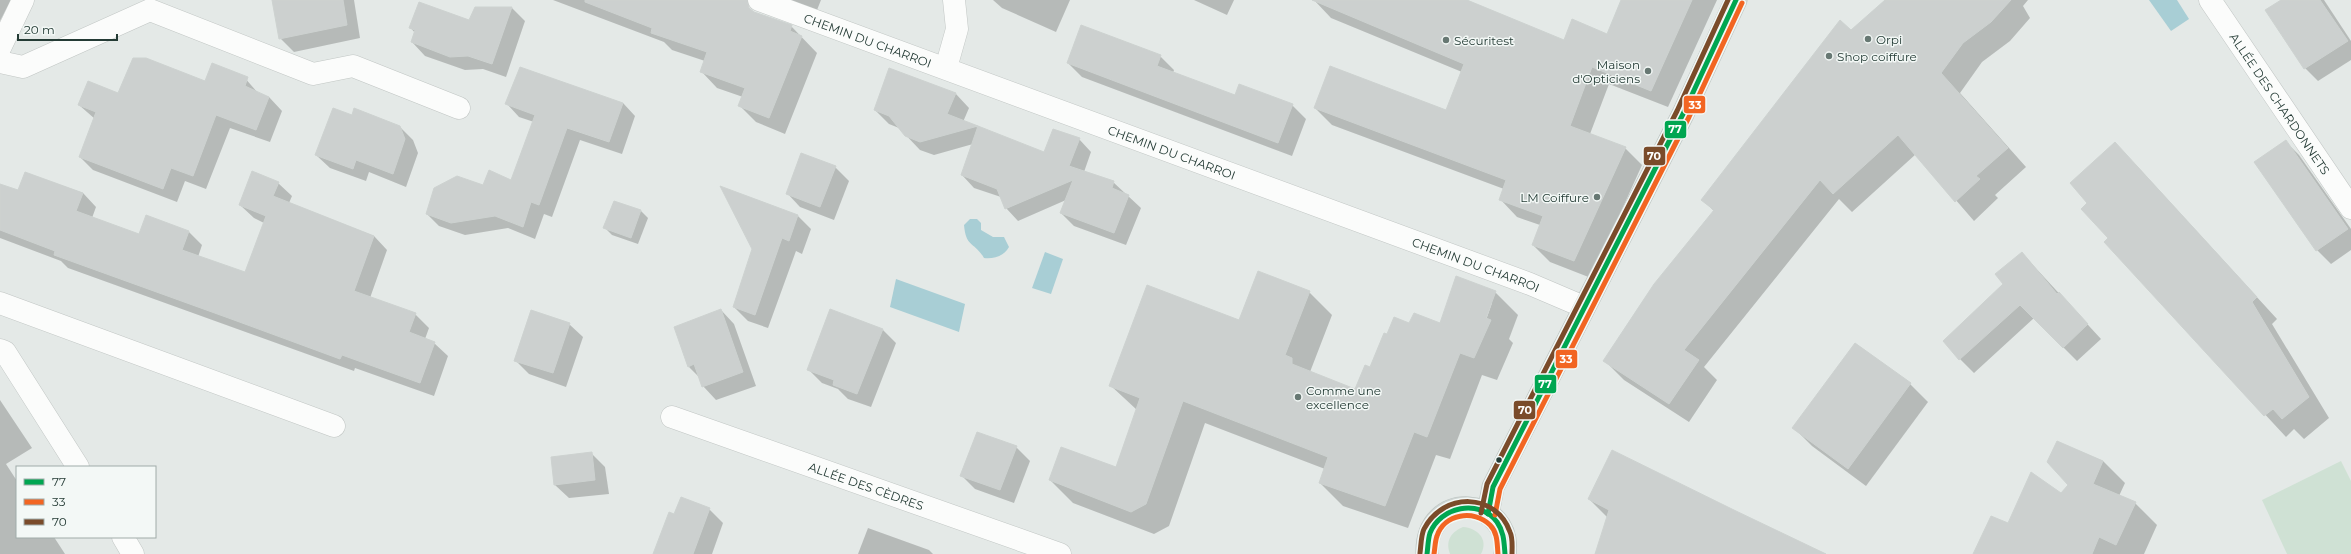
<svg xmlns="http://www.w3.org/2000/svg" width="2351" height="554" font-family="Montserrat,sans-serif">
<rect width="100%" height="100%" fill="#e4e9e7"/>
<!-- green -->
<g fill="#cfe1d4">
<polygon points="2341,461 2351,481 2351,554 2287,554 2262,500"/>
<path d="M1463 527C1477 528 1489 539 1481 554H1450C1445 541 1451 532 1463 527Z"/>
</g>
<!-- water -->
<g fill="#a8ced5">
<polygon points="2149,0 2177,0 2189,19 2171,31"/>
<path d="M970 219H977L981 223V230L993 237H1004L1009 247C1004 256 994 259 984 258 974 241 966 248 964 225Z"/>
<polygon points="1045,252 1063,259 1051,294 1032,288"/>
<polygon points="896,279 965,304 959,332 890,307"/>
</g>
<!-- shadow -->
<g fill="#0003" fill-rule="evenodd">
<polygon points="0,0 11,0 0,21"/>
<polygon points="273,0 354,0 360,38 294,52 280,38"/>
<polygon points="553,0 703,0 791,26 817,53 785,134 756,122 740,106 743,97 717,88 701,71 705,61 672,50 664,42"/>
<polygon points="783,0 821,0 815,15"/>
<polygon points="993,0 1070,0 1056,32 1002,8"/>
<polygon points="1194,0 1234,0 1227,15"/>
<polygon points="1314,0 1466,0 1564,41 1607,36 1622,0 1717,0 1668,107 1609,84 1590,134 1625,148 1642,165 1591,278 1550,262 1533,245 1540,225 1517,217 1500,199 1504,189 1332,125 1315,108 1447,111 1462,72 1331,18"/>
<polygon points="1887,0 2028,0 2023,6 2030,18 2010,41 1982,62 1960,93 2026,167 1995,195 1998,198 1974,221 1916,154 1852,212 1839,199 1704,367 1717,380 1689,422 1624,380 1605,361 1714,211 1703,200 1851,32"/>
<polygon points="2282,0 2324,0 2351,41 2351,60 2318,81 2305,68"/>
<polygon points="475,8 512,8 525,21 506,77 483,69 465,70 425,56 412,42 415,33 410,27 470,22"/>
<polygon points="1160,56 1174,70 1173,73 1236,97 1292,105 1306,119 1292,156 1082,77 1068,63"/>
<polygon points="244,77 258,93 269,97 282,111 270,142 230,128 206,189 185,181 177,202 93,170 80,157 95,119 79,105 119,94"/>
<polygon points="956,94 969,108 963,122 1044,153 1079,139 1091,152 1084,172 1113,182 1141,208 1126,245 1074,226 1061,213 1066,200 1018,221 1006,208 1001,197 974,188 962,175 973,144 934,155 920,150 899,128 889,124 875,110"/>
<polygon points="623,103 635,116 622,154 580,140 552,217 544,214 535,239 508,228 465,235 439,226 427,214 484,186 512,181 534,122 519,117 507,104"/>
<polygon points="353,116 400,127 413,140 418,153 406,187 369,172 366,181 330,168 316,155"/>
<polygon points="2285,141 2299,155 2351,229 2351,250 2331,264 2317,250 2256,162"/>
<polygon points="2135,164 2277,319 2272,324 2329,418 2304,439 2294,429 2286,437 2105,242 2109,238"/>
<polygon points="835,167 849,181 834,220 800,207 787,193"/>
<polygon points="26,173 83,193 96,207 92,218 139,236 189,232 202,245 198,257 245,274 264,223 254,218 240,205 278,183 292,196 289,203 374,236 387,250 370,298 415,314 429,328 425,339 434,343 448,356 434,396 355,368 354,371 68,268 61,261 0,238 0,185 19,192"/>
<polygon points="615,202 641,211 648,218 638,244 612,235 605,228"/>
<polygon points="797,215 811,229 802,254 796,251 768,328 748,321 734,307"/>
<polygon points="2022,253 2101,339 2077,361 2034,318 1974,373 1960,359"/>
<path d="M1309 292 1332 315 1310 372 1356 390 1371 369 1388 336 1410 324H1440L1495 292 1518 315 1509 339 1513 343 1497 380 1482 375 1450 459 1436 455 1408 528 1343 506 1320 483 1325 469 1205 423 1169 526 1154 534 1073 503 1050 480 1116 468 1137 410 1110 385 1240 321ZM1490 303H1492L1485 323 1483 322Z"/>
<polygon points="721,310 734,324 756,386 716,400 703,386 700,378 689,367 676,328"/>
<polygon points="569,324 583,337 566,387 529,374 515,360"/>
<polygon points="883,330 896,343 871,407 848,399 838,389 822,383 808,369"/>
<polygon points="1856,344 1910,384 1928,402 1866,486 1812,446 1794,428"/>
<polygon points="0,400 32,448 6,464 17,481 17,537 54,537 65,554 0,554"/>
<polygon points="2058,442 2103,461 2125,483 2119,496 2135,503 2157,525 2144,554 1974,554 2008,524 2061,494 2069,485"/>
<polygon points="1016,447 1030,461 1014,503 975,489 961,475"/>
<polygon points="591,453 605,467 609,494 569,498 555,485"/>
<polygon points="1589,499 1810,554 1683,554 1608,518"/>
<polygon points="709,509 723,523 712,554 654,554 675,515"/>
<polygon points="868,528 929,550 933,554 858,554"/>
</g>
<!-- building -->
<g fill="#ccd0cf" stroke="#cdd2d0">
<polygon points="272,0 343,0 347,25 279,39"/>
<polygon points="585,0 747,0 749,8 754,12 792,25 790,31 802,36 769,118 738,106 745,88 700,72 707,52 651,33 652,28 585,2"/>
<polygon points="1312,0 1467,0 1564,40 1572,19 1607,34 1621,0 1692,0 1651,91 1592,67 1570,126 1626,147 1574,261 1532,245 1543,216 1499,200 1506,180 1314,108 1330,66 1446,110 1464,64"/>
<polygon points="1885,0 2011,0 1991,22 1963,43 1941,73 2008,148 1976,176 1980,179 1955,202 1898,135 1833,194 1820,180 1684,350 1699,360 1669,404 1603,361 1654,284 1714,210 1701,200 1840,20 1851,30"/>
<polygon points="2281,0 2320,0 2348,41 2304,69 2265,10"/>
<polygon points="419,2 469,20 475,7 512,7 492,64 468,56 450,57 411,42 415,30 409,28"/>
<polygon points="1081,25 1161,55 1157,66 1235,95 1239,84 1293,104 1278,143 1067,63"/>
<polygon points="133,58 146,58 205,81 212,63 248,77 245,86 269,97 256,130 216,115 193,176 171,168 163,189 79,157 96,112 78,105 88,81 118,93"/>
<polygon points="520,67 623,103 609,142 567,128 539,205 531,202 523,227 495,216 451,223 426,214 434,188 457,176 483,185 489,170 511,180 535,115 505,104"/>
<polygon points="889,68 956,93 947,114 978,126 920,142 905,136 889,116 874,110"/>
<polygon points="333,108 352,115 354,108 400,126 405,139 393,174 356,160 353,169 315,155"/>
<polygon points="978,126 1044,152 1053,129 1080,138 1069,166 1114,181 1112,188 1129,195 1114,233 1060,213 1073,180 1005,209 997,189 961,175"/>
<polygon points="2286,140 2348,229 2316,251 2254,162"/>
<polygon points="2115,142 2257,297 2252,302 2309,397 2282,419 2273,409 2264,416 2104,242 2108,238 2081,209 2087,203 2070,183"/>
<polygon points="801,153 836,166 820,207 786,194"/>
<polygon points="252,171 279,182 273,196 374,236 354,291 416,313 409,332 435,342 420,383 342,355 340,359 234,320 54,255 55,251 0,230 0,184 18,190 25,172 83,193 76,211 139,234 146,215 189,231 182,250 245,272 266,216 239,205"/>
<polygon points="720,186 798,215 789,241 782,238 755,315 733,307 752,249"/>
<polygon points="614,201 641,210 631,238 603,228"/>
<polygon points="2022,252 2057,294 2059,292 2088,324 2063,348 2020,305 1959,360 1943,341 2003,284 1995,274"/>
<polygon points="1258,271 1310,291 1285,355 1292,358 1292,364 1355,389 1365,365 1370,367 1384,333 1387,334 1394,317 1409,323 1414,313 1440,323 1456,276 1496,291 1486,318 1491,320 1474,358 1460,353 1427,437 1414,432 1385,506 1319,483 1328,457 1183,401 1146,504 1131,512 1049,480 1061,447 1116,467 1140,398 1109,386 1147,285 1239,320"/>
<polygon points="721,309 743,372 702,387 694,364 688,367 674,327"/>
<polygon points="830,309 883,329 857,394 833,385 834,380 807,370"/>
<polygon points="531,310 570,323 553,373 514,361"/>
<polygon points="1855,343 1911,383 1848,469 1792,428"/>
<polygon points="977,432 1017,446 1000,490 960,476"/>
<polygon points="2057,441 2103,461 2093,484 2136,502 2116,545 2099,537 2092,554 1973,554 1991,516 2008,523 2031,472 2061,493 2068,485 2047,462"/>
<polygon points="1612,450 1736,511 1826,554 1595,554 1609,510 1588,499"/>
<polygon points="592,452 595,480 554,485 551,457"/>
<polygon points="681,497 710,508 693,554 653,554 669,512 674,514"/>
</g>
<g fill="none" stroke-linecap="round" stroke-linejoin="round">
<!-- minor casing -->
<g stroke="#c1c6c4" stroke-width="23">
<g id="minor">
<path id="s1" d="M759 0 1530 284 1584 307"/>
<path id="s2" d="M2210 0 2351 208"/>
<polyline points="0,48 23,0"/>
<polyline points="0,62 23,67 150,10 313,74 353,66 459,108"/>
<polyline points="946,68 957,29 954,0"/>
<polyline points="0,303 334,426"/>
<polyline points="0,350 5,352 78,467"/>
<path id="s3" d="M672 417 1060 554"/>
<polyline points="123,537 133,554"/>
</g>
</g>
<!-- primary casing -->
<g stroke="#bdc5c2" stroke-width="23">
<g id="primary">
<polyline points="1488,514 1493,487 1683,114 1736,0"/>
<path d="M1427 554C1425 488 1513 497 1505 554"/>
</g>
</g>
<!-- minor -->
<use href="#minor" stroke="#fbfcfb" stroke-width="22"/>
<!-- primary -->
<use href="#primary" stroke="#ced5d3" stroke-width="22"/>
<!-- bus-1 casing -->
<g stroke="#f3f8f6" stroke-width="8">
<g id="bus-1">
<polyline points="1488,514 1493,487 1683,114 1736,0"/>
<path d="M1427 554C1428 547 1428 539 1430 533 1440 507 1479 498 1497 522 1504 532 1504 542 1505 554"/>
</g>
</g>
<!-- bus-2 casing -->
<g stroke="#f3f8f6" stroke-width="8">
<g id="bus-2">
<polyline points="1495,515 1500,489 1689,117 1742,3"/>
<path d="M1434 554C1435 548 1435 541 1437 536 1444 514 1474 509 1490 525 1498 533 1497 544 1498 554"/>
</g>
</g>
<!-- bus-3 casing -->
<g stroke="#f3f8f6" stroke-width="8">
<g id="bus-3">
<polyline points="1481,513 1487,484 1677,111 1728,0"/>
<path d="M1420 553C1421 546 1421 535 1424 529 1443 492 1496 492 1510 532 1513 538 1512 547 1512 554"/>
</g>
</g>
<!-- bus-1 -->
<use href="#bus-1" stroke="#00a651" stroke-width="5"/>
<!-- bus-2 -->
<use href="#bus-2" stroke="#f26522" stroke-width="5"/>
<!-- bus-3 -->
<use href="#bus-3" stroke="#7a4b2a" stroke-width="5"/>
</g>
<!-- markers -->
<g fill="#677873" stroke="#f3f8f6" stroke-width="1.5">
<circle cx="1868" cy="39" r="4"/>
<circle cx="1446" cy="40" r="4"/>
<circle cx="1829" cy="56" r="4"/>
<circle cx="1648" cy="71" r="4"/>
<circle cx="1597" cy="197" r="4"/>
<circle cx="1298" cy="397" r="4"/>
</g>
<circle fill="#243b35" stroke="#f3f8f6" stroke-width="1.5" cx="1499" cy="460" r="3.5"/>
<g text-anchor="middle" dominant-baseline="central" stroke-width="3" stroke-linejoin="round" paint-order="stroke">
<!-- poi labels -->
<g font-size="12" fill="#243b35" stroke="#f3f8f6" text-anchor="start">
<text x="1876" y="39">Orpi</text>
<text x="1454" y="40">Sécuritest</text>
<text x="1837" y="56">Shop coiffure</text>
<text x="1640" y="64" text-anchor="end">Maison<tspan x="1640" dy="14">d'Opticiens</tspan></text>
<text x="1589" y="197" text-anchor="end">LM Coiffure</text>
<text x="1306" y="390">Comme une<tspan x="1306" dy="14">excellence</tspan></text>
</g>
<!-- street labels -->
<g font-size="12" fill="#243b35" stroke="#f3f8f6">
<text stroke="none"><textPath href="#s1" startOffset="116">CHEMIN DU CHARROI</textPath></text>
<text stroke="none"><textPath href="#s2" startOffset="125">ALLÉE DES CHARDONNETS</textPath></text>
<text stroke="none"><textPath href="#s1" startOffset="440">CHEMIN DU CHARROI</textPath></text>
<text stroke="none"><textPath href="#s1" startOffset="764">CHEMIN DU CHARROI</textPath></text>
<text stroke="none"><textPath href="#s3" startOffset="206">ALLÉE DES CÈDRES</textPath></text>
</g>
</g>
<g stroke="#f3f8f6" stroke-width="1.5">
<rect x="1683" y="95" width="23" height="19" rx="4" fill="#f26522"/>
<rect x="1664" y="120" width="23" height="19" rx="4" fill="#00a651"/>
<rect x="1643" y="146" width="23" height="20" rx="4" fill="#7a4b2a"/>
<rect x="1555" y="349" width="23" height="20" rx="4" fill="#f26522"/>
<rect x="1534" y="374" width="23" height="20" rx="4" fill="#00a651"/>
<rect x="1513" y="400" width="23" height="20" rx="4" fill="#7a4b2a"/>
</g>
<g font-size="11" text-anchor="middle" font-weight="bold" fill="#fff">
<text x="1695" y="109">33</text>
<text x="1675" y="133">77</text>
<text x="1654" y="160">70</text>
<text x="1566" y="363">33</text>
<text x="1545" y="388">77</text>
<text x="1525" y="414">70</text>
</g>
<!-- legend -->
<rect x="16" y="466" width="140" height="72" fill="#f3f8f6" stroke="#a0aca9"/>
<rect x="24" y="479" width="20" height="6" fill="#00a651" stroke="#a0aca9"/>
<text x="52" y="486" font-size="12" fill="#243b35">77</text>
<rect x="24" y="499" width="20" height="6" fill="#f26522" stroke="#a0aca9"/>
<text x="52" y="506" font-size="12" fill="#243b35">33</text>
<rect x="24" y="519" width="20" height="6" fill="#7a4b2a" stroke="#a0aca9"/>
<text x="52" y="526" font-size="12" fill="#243b35">70</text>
<!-- scale -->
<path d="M18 34v6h99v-6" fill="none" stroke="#243b35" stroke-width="2"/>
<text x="24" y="34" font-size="12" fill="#243b35" stroke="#f3f8f6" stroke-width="3" paint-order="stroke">20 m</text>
</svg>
